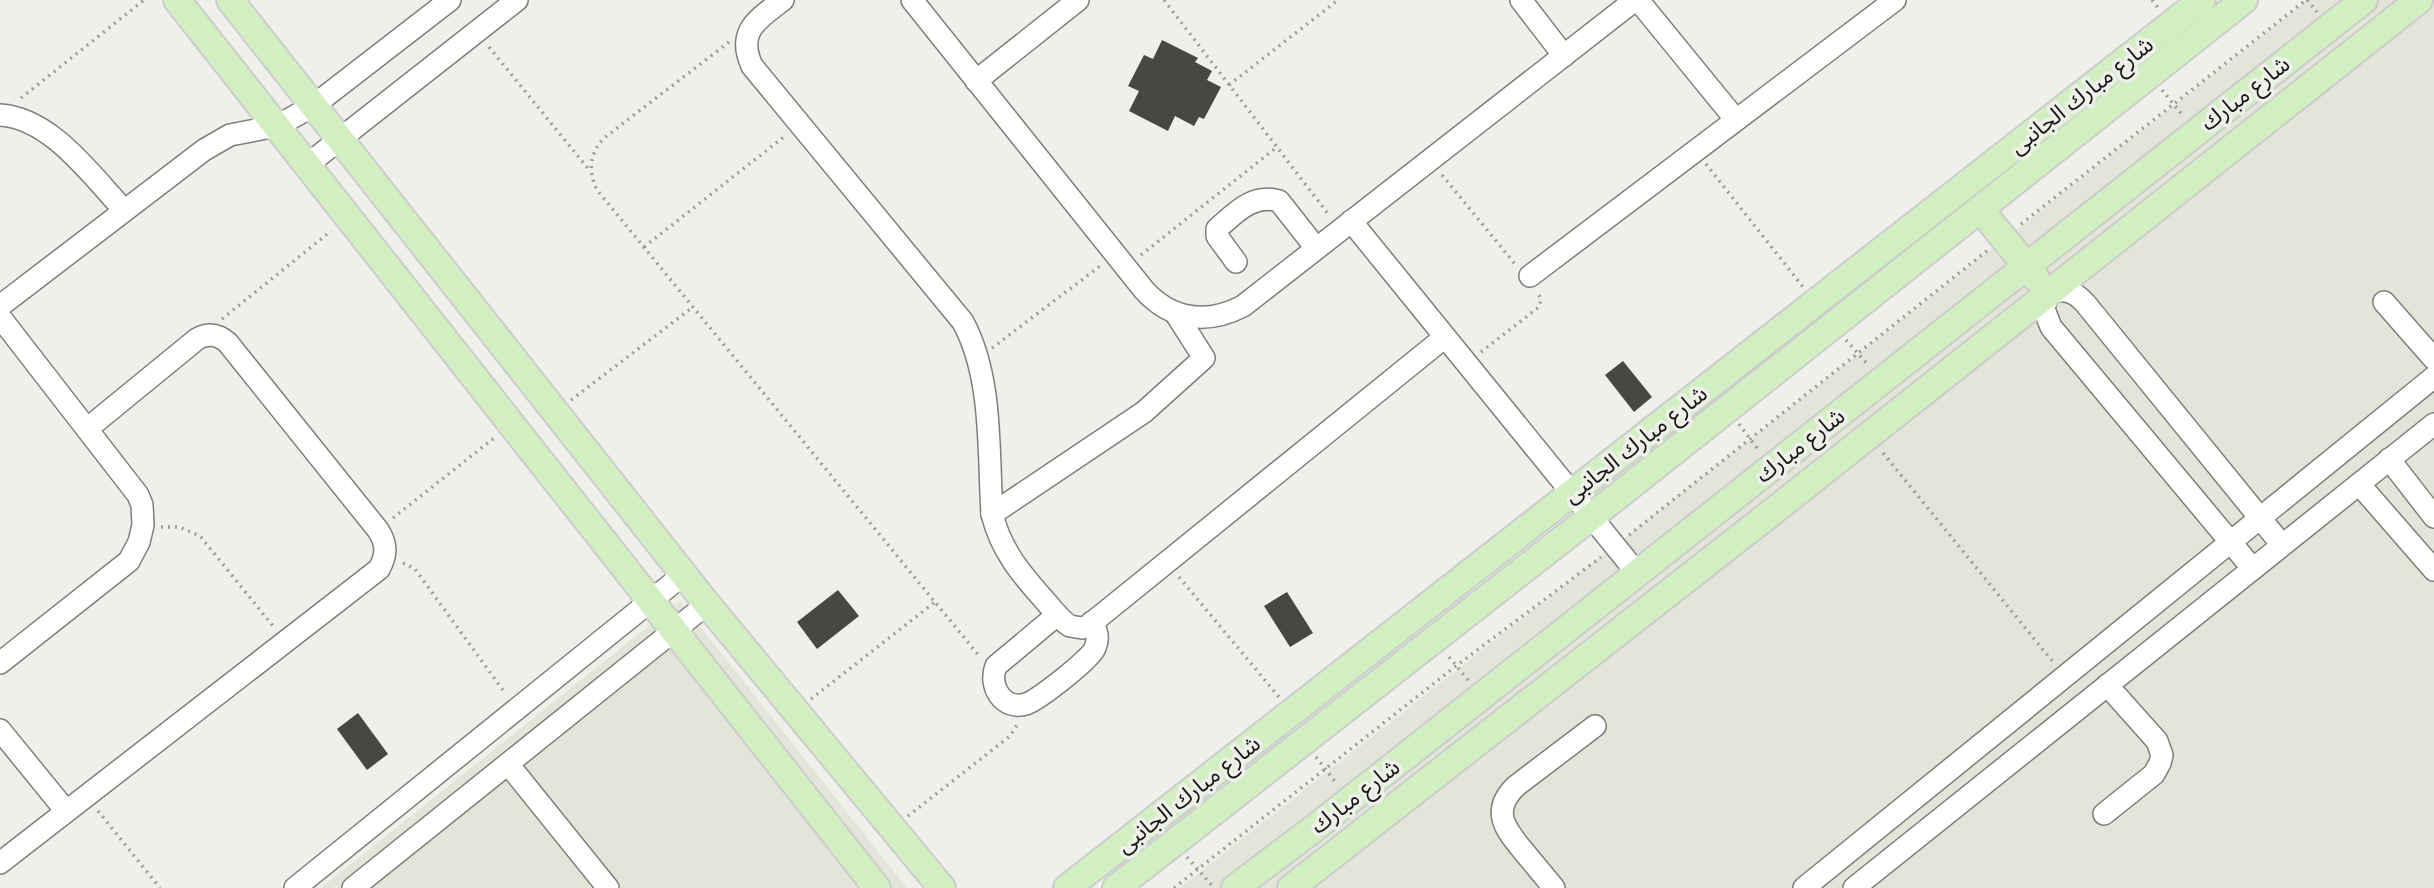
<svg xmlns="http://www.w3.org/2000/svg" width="2434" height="888" font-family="'Space Grotesk','Noto Sans Arabic',sans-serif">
<rect width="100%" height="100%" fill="#eff0eb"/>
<!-- built -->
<g fill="#e3e5d8">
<polygon points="2308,0 2434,0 2434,888 1180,888"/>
<polygon points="680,601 907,888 321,888"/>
</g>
<!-- building -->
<g fill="#494743">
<polygon points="1162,40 1198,58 1195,62 1212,71 1207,80 1221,87 1204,119 1199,117 1194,126 1175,116 1168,131 1129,111 1139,91 1128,86 1144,55 1153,59"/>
<polygon points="1623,361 1652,397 1634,412 1605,375"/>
<polygon points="838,590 859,616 817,649 797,622"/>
<polygon points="1287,592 1313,633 1290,647 1264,606"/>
<polygon points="358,713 388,754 367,770 337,729"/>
</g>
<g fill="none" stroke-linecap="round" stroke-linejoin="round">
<!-- minor casing -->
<g stroke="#7e7e7a" stroke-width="24">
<g id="minor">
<path d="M783 0C758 19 736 31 752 66L963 322C993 378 988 450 992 514 1001 551 1022 575 1047 603 1054 611 1061 621 1070 626L1082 628 1088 626 1445 337"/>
<path d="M912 0 1144 290C1171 320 1207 325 1243 306L1635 0"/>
<polyline points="1521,0 1564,56"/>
<polyline points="1638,0 1736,120"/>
<polyline points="976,81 1078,0"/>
<path d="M0 115C51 118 91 175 124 210"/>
<polyline points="307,165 517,0"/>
<polyline points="1351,221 1637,573"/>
<path d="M1236 262 1217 236V229C1235 213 1253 193 1279 201L1316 248"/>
<polyline points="1530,276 1895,0"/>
<polyline points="2384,302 2434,359"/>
<polyline points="0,306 204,150 230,135 277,126 313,106 450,0"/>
<polyline points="0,317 138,495 142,505 143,525 139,542 129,561 0,663"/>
<polyline points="2389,459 2434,517"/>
<polyline points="2359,484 2434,570"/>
<polyline points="992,514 1144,412 1204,358 1176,314"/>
<path d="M2253 569 2051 327 2044 309 2048 293C2064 288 2074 291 2085 303L2282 545"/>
<path d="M1057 615 996 666C988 686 1003 711 1026 704 1038 700 1091 659 1095 648 1099 639 1097 630 1092 622"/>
<polyline points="0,730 66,811"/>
<polyline points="508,764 608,888"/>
<polyline points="2104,814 2154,774 2160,763 2162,755 2157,741 2107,685"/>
<path d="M0 863 379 569C387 555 387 544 378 530L228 343C218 334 208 333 197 339L87 429"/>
<polyline points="295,888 684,574"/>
<polyline points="353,888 707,604"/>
<path d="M1554 888C1544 876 1535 865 1525 853 1507 831 1489 812 1516 786L1595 726"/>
<polyline points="1804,888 2434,377"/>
<polyline points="1854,888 2434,424"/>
</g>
</g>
<!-- major casing -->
<g stroke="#ccc" stroke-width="30">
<g id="major">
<polyline points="177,0 877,888"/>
<polyline points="230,0 707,604 942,888"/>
<polyline points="1980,209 2036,278"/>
<polyline points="1067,888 2202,0"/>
<polyline points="1116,888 1591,517 2244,0"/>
<polyline points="1235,888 1312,830 2364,0"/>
<polyline points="1291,888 1776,509 2419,0"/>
</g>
</g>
<!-- path -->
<g stroke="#9c9d99" stroke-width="3.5" stroke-dasharray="2 5" stroke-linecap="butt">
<polyline points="1164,0 1329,215"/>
<polyline points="2152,0 2159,9"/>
<polyline points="2307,0 2317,12"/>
<path d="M729 42 604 138C589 154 588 172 597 190L980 657"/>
<polyline points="489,47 590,171"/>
<polyline points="1229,85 1338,0"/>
<polyline points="2162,90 2184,117"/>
<polyline points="21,98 144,0"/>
<polyline points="1706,164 1803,287"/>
<polyline points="1442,175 1515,264"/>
<polyline points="2021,224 2306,0"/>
<polyline points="644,247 785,136"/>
<polyline points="1141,255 1277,147"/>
<polyline points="222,319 331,231"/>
<polyline points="1846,340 1869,366"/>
<polyline points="992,348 1100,266"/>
<polyline points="1481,352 1539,307 1541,299 1537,292"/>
<polyline points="571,400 693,307"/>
<polyline points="1739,424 1760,452"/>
<polyline points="1883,453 2053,662"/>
<polyline points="393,518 494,438"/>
<polyline points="161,527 179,527 200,536 273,626"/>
<polyline points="1629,535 1988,250"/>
<polyline points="403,563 415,569 505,693"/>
<polyline points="1179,577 1279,697"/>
<polyline points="1449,657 1469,681"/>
<polyline points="811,699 935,602"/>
<polyline points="1316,757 1337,784"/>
<polyline points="98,811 160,888"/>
<polyline points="908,816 1010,736 1017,725"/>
<polyline points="1187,857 1214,888"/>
<polyline points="1174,888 1456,666 1601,557"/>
</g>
<!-- minor -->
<use href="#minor" stroke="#fff" stroke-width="21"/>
<!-- major -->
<use href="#major" stroke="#d1efc1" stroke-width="26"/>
</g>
<g text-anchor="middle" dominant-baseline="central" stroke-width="7" stroke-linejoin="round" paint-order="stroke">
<!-- street labels -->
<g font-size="23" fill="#181816" stroke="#eff0eb">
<text transform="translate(2245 93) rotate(-38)">شارع مبارك</text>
<text transform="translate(2081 95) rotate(-38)">شارع مبارك الجانبى</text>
<text transform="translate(1635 444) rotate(-38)">شارع مبارك الجانبى</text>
<text transform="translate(1800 445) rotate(-38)">شارع مبارك</text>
<text transform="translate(1188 794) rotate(-38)">شارع مبارك الجانبى</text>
<text transform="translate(1355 796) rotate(-38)">شارع مبارك</text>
</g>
</g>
</svg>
